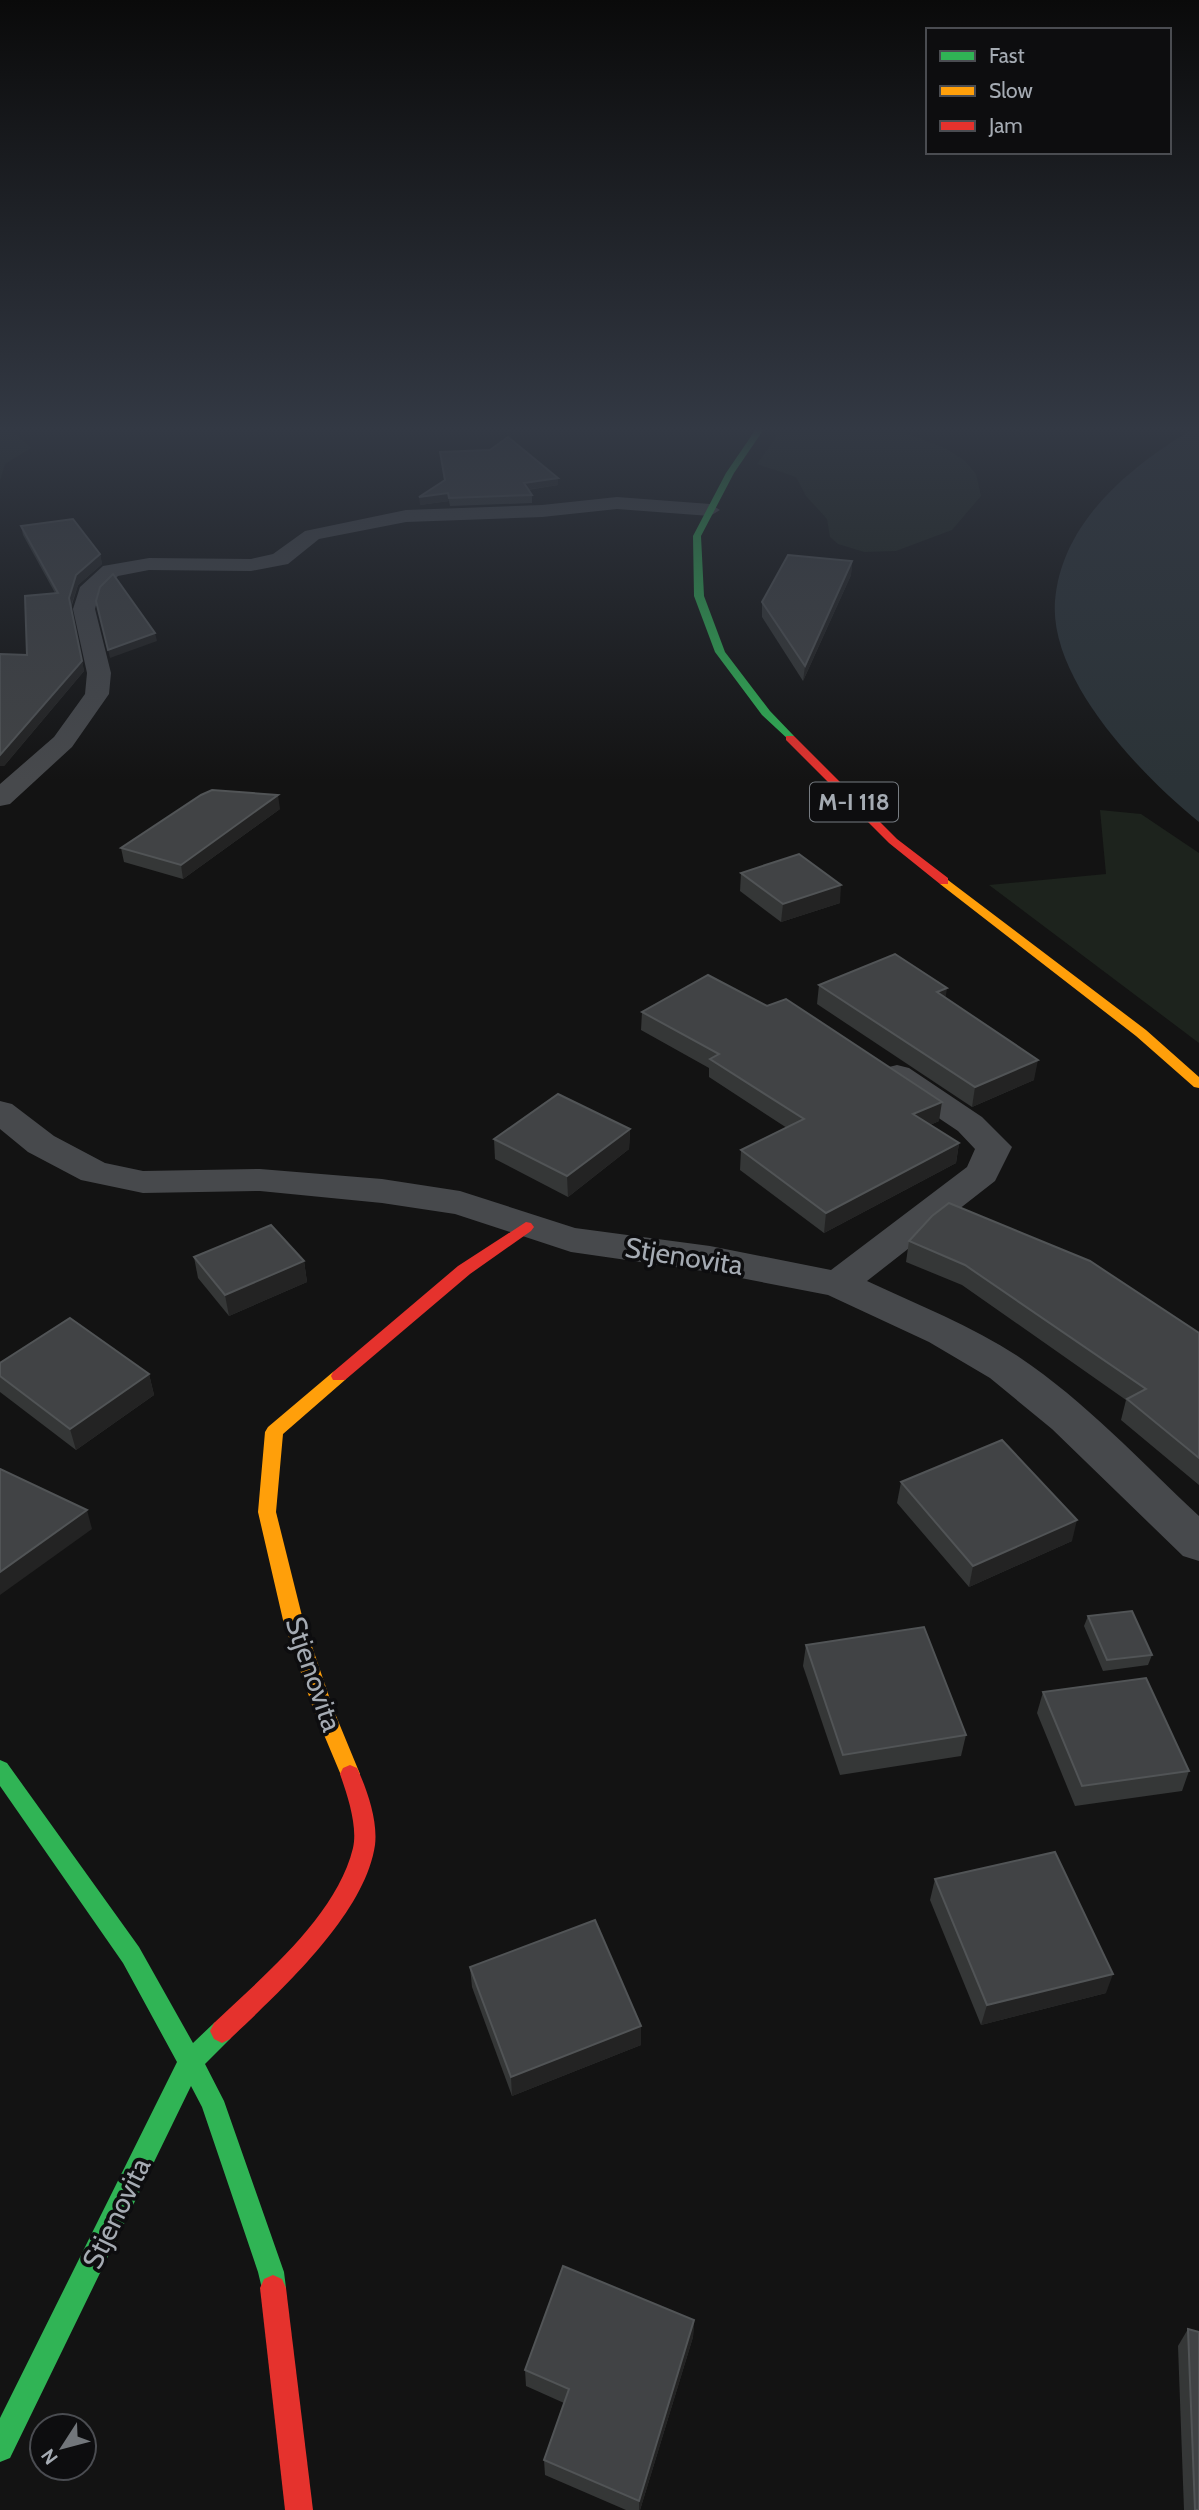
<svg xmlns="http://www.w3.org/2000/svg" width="1199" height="2510" font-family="Cabin,sans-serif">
<rect width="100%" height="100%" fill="#131313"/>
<!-- green -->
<g fill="#1d231d">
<polygon points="0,429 10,429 31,448 5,464 0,481"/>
<polygon points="782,429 895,429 947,449 965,461 976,474 981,496 952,530 896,551 864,552 838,544 830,537 827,519 806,496 796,477 757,464"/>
<polygon points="1100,810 1141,814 1199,853 1199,1043 989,885 1106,874"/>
</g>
<!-- water -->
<path fill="#2b3337" d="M1193 429H1199V822C1142 776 1049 680 1055 601 1061 523 1130 466 1193 429Z"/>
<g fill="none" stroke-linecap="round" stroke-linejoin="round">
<!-- street -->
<g fill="#47494c" fill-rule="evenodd">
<polygon points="617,497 710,504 720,510 710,516 617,509 542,517 406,522 319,539 288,564 251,571 149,570 118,576 99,594 95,609 111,673 109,694 72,747 10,804 0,806 0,784 54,737 85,694 87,673 73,609 80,587 103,566 149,558 251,559 273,554 305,531 406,510 542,505"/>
<path d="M897 1065 909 1068 982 1117 1012 1147 995 1181 867 1281C918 1305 972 1326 1019 1357 1085 1401 1141 1462 1199 1516V1561L1183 1556 1052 1429 990 1378 929 1342 828 1295 710 1272 571 1252 455 1214 382 1203 260 1191 143 1193 81 1180 28 1152 0 1129V1101L12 1104 54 1136 105 1163 143 1171 260 1169 382 1179 460 1191 575 1228 710 1246 831 1270 967 1167 975 1149 958 1131 885 1082 880 1075 885 1068Z"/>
</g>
<!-- fast -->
<g fill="#30b455" fill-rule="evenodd">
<polygon points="756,429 764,429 734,473 701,536 704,596 725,652 770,711 794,736 794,740 790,741 762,715 715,652 694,596 693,536 726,473"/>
<polygon points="0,1760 7,1763 139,1947 193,2043 214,2023 222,2019 230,2023 234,2031 230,2039 205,2064 224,2101 284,2272 286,2288 282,2297 273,2301 264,2297 258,2272 202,2107 191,2086 10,2458 0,2462 0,2418 177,2062 123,1963 0,1786"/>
</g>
<!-- slow -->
<g fill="#ff9f0a" fill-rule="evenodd">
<polygon points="944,877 1146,1030 1199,1077 1199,1088 1194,1087 1136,1036 940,884 940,878"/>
<polygon points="339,1370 345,1372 347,1376 345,1380 283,1434 276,1512 303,1620 334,1711 360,1774 357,1780 350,1783 343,1780 314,1711 283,1620 258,1512 265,1432 268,1427 333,1372"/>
</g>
<!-- jam -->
<g fill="#e5322d" fill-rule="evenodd">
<polygon points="786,736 794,736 897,839 948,878 948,884 940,884 889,843 786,740"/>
<polygon points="526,1222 531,1223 534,1227 531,1231 470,1274 345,1380 333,1380 331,1376 333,1372 458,1266"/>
<path d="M350 1765 357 1768C367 1789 378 1821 375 1845 365 1915 279 1992 230 2039L222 2043 214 2039 210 2031 214 2023C263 1976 336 1917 353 1848 358 1826 347 1794 340 1774L343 1768Z"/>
<polygon points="273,2275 282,2279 286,2288 313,2510 285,2510 260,2288 264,2279"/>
</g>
</g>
<!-- wall -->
<g fill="#353737">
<polygon points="440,452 558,485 528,490 532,495 532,503 450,506 449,501 420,505 444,480"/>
<polygon points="21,526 100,554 102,564 78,585 71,608 84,671 4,766 27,655 55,593 23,535"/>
<polygon points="852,561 851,575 803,681 762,617 762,602"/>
<polygon points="280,809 183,879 124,862 121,848"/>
<polygon points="741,873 840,903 781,922 740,891"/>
<polygon points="819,985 945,997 1034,1080 972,1107 817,1004"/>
<polygon points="642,1012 939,1121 930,1125 959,1143 956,1163 824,1233 740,1170 741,1150 787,1128 709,1077 709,1068 641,1030"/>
<polygon points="630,1129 629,1149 568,1197 495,1159 494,1139"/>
<polygon points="909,1241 1199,1333 1199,1485 1121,1420 1126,1400 962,1285 906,1262"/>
<polygon points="194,1257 304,1261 307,1282 229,1316 198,1278"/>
<polygon points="0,1363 149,1374 154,1395 76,1450 0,1392"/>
<polygon points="901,1482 1072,1541 969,1587 897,1503"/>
<polygon points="1088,1616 1152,1655 1148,1665 1103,1671 1084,1626"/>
<polygon points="806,1645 966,1735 961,1756 840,1775 803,1666"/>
<polygon points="1043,1692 1189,1771 1182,1791 1075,1806 1037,1713"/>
<polygon points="935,1879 1106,1993 981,2025 930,1900"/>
<polygon points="470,1967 641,2026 641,2045 512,2096 472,1987"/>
<polygon points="694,2320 693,2337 640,2510 626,2510 545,2475 544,2460 564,2403 526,2386 525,2370"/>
<polygon points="1188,2329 1199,2510 1184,2510 1178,2346"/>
</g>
<!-- shaded-wall -->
<g fill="#232323">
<polygon points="558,478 558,485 524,490 524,483"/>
<polygon points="448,493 449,501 420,505 419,497"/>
<polygon points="100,554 102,564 78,585 70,608 69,598 76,575"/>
<polygon points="852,561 851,575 803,681 805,666"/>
<polygon points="155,633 157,641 110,658 108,650"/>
<polygon points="82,661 84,671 4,766 0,766 0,755"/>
<polygon points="278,795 280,809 183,879 181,865"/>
<polygon points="841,885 840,903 781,922 783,904"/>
<polygon points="947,988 944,1008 937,992"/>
<polygon points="1038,1060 1034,1080 972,1107 975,1087"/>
<polygon points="942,1102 939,1121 910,1134 913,1114"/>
<polygon points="630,1129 629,1149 568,1197 567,1176"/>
<polygon points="959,1143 956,1163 824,1233 826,1213"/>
<polygon points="304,1261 307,1282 229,1316 225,1295"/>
<polygon points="149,1374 154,1395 76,1450 70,1429"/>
<polygon points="87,1510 92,1529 0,1595 0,1572"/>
<polygon points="1077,1520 1072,1541 969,1587 973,1566"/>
<polygon points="1113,1974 1106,1993 981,2025 987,2005"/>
<polygon points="641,2026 641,2045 512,2096 511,2077"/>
<polygon points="694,2320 693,2337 640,2510 639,2510 639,2501"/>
</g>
<!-- building -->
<g fill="#414345" stroke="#515456" stroke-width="2">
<polygon points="508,437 558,478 524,483 532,495 449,498 448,493 419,497 445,480 440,452 490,450"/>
<polygon points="73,519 100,554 76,575 69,598 82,661 0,755 0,654 27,655 25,596 58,593 21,526"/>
<polygon points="788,555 852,561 805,666 762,602"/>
<polygon points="113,574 155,633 108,650 96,601 100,587"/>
<polygon points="212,790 278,795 181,865 121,848 201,795"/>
<polygon points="799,854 841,885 783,904 741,873"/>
<polygon points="895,954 947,988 937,992 1038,1060 975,1087 819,985"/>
<polygon points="708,975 767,1006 786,999 942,1102 913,1114 959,1143 826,1213 741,1150 804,1119 710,1059 719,1054 642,1012"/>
<polygon points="558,1094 630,1129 567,1176 494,1139"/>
<polygon points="949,1203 1090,1261 1199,1333 1199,1458 1127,1399 1146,1389 965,1265 909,1241 932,1216"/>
<polygon points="271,1225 304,1261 225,1295 194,1257"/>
<polygon points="70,1318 149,1374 70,1429 0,1376 0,1363"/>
<polygon points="1002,1440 1077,1520 973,1566 901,1482"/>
<polygon points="0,1469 87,1510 0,1572"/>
<polygon points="1132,1611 1152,1655 1107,1660 1088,1616"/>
<polygon points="924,1627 966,1735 843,1755 806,1645"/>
<polygon points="1146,1678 1189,1771 1082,1786 1043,1692"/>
<polygon points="1055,1852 1113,1974 987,2005 935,1879"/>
<polygon points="595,1920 641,2026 511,2077 470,1967"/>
<polygon points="563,2266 694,2320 639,2501 544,2460 569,2389 525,2370"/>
<polygon points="1188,2329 1199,2332 1199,2510 1195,2510"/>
</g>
<!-- sky -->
<linearGradient id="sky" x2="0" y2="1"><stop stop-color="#0a0a0a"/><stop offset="0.55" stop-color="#333944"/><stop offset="1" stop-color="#333944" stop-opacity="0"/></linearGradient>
<rect width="1199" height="781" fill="url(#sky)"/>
<g text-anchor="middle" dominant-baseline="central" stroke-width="7" stroke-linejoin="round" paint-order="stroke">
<!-- shield labels -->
<rect fill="#0d0d0f" stroke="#777c82" stroke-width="2" x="810" y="782.5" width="88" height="39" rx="5"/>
<g font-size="23" font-weight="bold" fill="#a5abb3">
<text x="854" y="802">M-I 118</text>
</g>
<!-- near-street labels -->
<g font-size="28" fill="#a5abb3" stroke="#0d0d0f">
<text transform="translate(684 1256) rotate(9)">Stjenovita</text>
<text transform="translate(314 1674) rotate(71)">Stjenovita</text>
<text transform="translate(116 2213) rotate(-64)">Stjenovita</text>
</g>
</g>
<!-- legend -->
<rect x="926" y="28" width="245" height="126" fill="#0d0d0f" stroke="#4a4c51" stroke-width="2"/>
<rect x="940" y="51" width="35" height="10" fill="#30b455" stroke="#4a4c51" stroke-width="2"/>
<text x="989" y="63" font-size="21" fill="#a5abb3">Fast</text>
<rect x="940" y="86" width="35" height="10" fill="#ff9f0a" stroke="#4a4c51" stroke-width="2"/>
<text x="989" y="98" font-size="21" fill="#a5abb3">Slow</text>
<rect x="940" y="121" width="35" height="10" fill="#e5322d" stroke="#4a4c51" stroke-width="2"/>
<text x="989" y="133" font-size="21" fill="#a5abb3">Jam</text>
<!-- north arrow -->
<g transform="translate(63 2447) rotate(234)"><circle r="33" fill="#0d0d0f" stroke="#4a4c51" stroke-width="2"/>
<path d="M0-5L12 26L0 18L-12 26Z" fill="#72767b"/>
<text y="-10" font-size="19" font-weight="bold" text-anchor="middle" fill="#a5abb3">N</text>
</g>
</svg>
